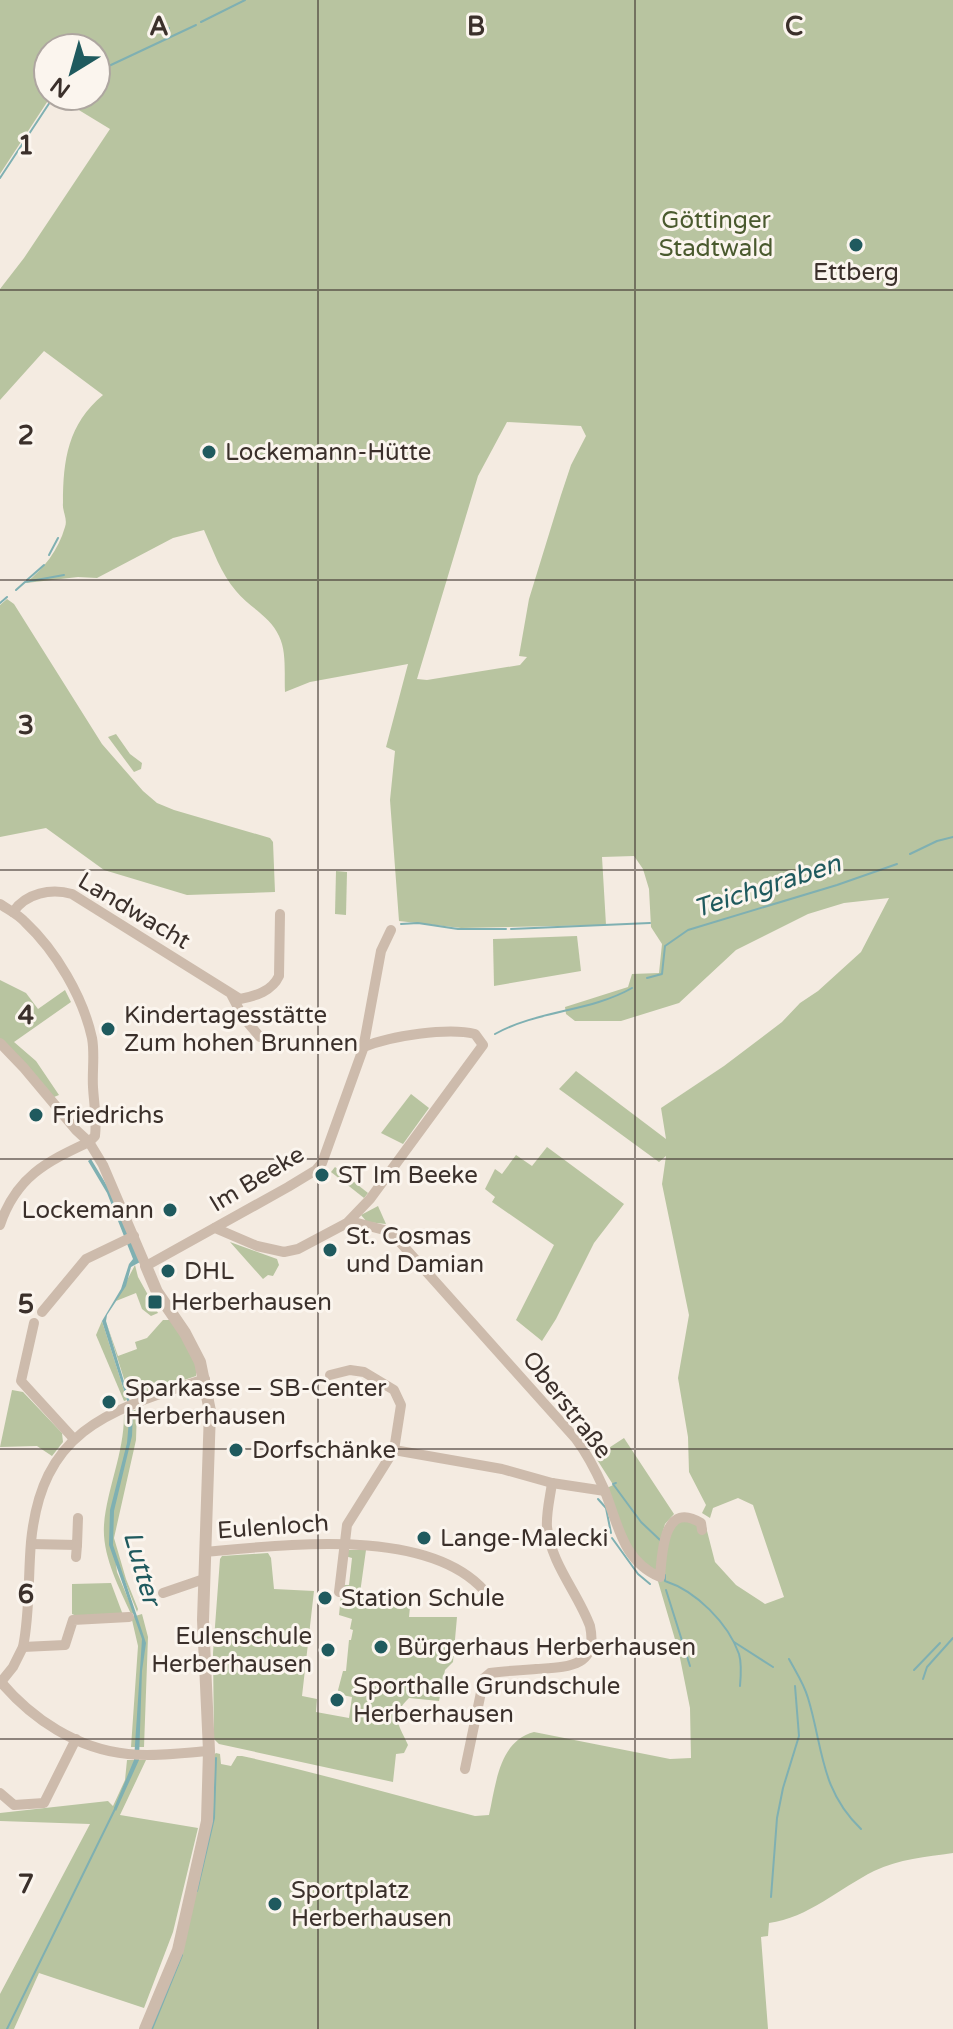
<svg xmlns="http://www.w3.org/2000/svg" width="953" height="2029" font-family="'Varela Round',sans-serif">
<rect width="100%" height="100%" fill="#f4ebe1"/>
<!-- green -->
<g fill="#b8c4a0" fill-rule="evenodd">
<path d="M0 0H953V1853C926 1857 899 1859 874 1871 840 1888 808 1918 769 1923L768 1936 761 1937 768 2029H149L181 1951 212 1756 216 1753 220 1754 221 1764 231 1766 237 1756H242C320 1773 397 1796 475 1816L489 1815C496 1784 499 1741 534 1732L670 1759 691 1758 690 1708 679 1653 657 1578 632 1553 607 1488 617 1483H612L596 1458 598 1455 624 1438 674 1514 665 1524 661 1538 680 1521 705 1523 715 1562 736 1585 765 1604 784 1597 753 1505 738 1498 713 1508 710 1518 702 1513 706 1505 689 1472 688 1437 678 1378 689 1315 662 1184 666 1156 659 1162 559 1089 576 1071 666 1139 661 1108 724 1066 782 1022 800 1003 818 991 861 952 889 898 844 903 808 914 736 950 679 1003 621 1021H575L566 1014 565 1007 628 987 632 974 659 973 662 944 651 927 649 889 643 869 634 856 602 857 606 925 461 928 399 921 390 800 395 751 386 747 408 664 310 682 285 692C284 675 287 652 279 636 271 617 249 607 236 591 221 574 213 550 204 530L173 538 97 578 78 577 26 583C44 568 58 551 65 527 68 519 62 511 63 503 63 460 68 424 103 395L44 351 0 400V289L24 258 110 129 64 101 66 96H96V48H48V96H51L0 174ZM507 422 581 426 586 436 571 465 561 495 529 599 519 656 527 657 520 665 427 680 417 679 478 476Z"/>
<polygon points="7,599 14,604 102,744 143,791 157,803 174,810 270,838 273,842 275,892 187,895 104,870 46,828 0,837 0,605"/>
<polygon points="116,734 130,754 142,763 141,769 134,772 108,737"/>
<polygon points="336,871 347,872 346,915 335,914"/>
<polygon points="577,936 581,971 494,986 493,939"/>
<polygon points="0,980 26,993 38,1009 65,990 71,1002 14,1042 36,1061 59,1095 54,1097 0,1040"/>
<polygon points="411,1094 429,1108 403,1144 381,1133"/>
<polygon points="547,1147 624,1204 594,1243 556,1319 542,1341 516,1320 554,1245 492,1202 495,1197 485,1189 495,1169 502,1174 516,1155 532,1166"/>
<polygon points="335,1167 368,1193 364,1198 331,1172"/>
<polygon points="378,1206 386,1224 367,1222 361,1215"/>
<polygon points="230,1242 277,1259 279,1265 273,1276 268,1275 263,1279"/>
<polygon points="135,1265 138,1277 158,1313 151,1316 142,1309 136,1293 116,1301"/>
<path d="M163 1320H171C180 1335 200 1358 196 1376L130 1398 106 1322 118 1356 137 1349 135 1342 147 1338Z"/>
<polygon points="102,1321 127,1400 124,1401 96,1335"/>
<polygon points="12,1390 23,1392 62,1433 63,1442 52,1456 37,1446 0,1447"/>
<path d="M137 1409 136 1440 114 1538 126 1579 138 1609 137 1612 115 1556 117 1572 134 1613 131 1614C119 1587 102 1556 104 1525 107 1488 124 1454 124 1415Z"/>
<path d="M347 1550H366L360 1593 411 1597 409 1617H457L453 1662 445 1670 439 1701 409 1698C390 1717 398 1723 408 1745L404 1753 396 1754 393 1782 219 1744 214 1739 213 1653 220 1559 222 1556 268 1553 271 1558 274 1589 314 1591 302 1696 317 1699 316 1712 349 1718 352 1697 337 1694 343 1671H346L349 1640H351L353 1630 350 1629 352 1619 339 1615 342 1585H349L352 1558 345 1556Z"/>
<polygon points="111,1583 123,1615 79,1617 72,1614 72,1584"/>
<polygon points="142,1614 148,1637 144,1747 131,1747 138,1646 132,1620 132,1617"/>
<polygon points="127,1760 146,1760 120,1815 198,1828 173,1932 144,2008 39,1973 14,2029 0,2029 0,1994 90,1824 0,1821 0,1813 108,1801 113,1806 125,1780"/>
</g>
<!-- water -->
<polygon fill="#7fb0b2" points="91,1159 112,1194 140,1262 131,1267 126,1286 107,1315 106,1321 133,1412 132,1436 114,1511 113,1545 146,1643 142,1671 139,1760 116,1811 114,1808 134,1760 142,1639 109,1545 110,1510 127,1443 129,1420 127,1400 102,1321 121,1289 129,1264 133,1259 107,1193 88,1161"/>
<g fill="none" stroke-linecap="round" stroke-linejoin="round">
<!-- stream -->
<g stroke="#7fb0b2" stroke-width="2">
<polyline points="201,22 245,0"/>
<polyline points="166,38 169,28"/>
<polyline points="96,72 196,25"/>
<polyline points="0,178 54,96"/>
<polyline points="49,555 58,538"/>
<polyline points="27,580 44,565"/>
<polyline points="16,590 25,582 64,575"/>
<polyline points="0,603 7,597"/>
<polyline points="910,854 937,841 953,837"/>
<polyline points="401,924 418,923 458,929 506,929"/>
<polyline points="511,929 650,923"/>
<polyline points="647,978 662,974 665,946 688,930 837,885 897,864"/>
<path d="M495 1034C538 1010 590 1012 632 988"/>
<polyline points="616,1483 613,1484 641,1522 660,1540"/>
<polyline points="598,1499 606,1508 611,1533"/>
<polyline points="612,1538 638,1574 650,1584"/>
<path d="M665 1575V1581C696 1591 728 1623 739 1654 742 1664 741 1675 740 1686"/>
<polyline points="666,1590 690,1666"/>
<polyline points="734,1642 773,1667"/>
<path d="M789 1659C796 1672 804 1684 808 1698 823 1747 820 1790 861 1829"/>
<polyline points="914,1670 940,1643"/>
<polyline points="923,1679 927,1667 953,1638"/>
<polyline points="197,1891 214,1818 216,1758"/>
<polyline points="771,1897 777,1818 783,1788 799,1736 795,1686"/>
<polyline points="7,2029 116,1807"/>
<polyline points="152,2029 182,1955"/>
</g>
<!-- minor -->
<g stroke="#cdbbac" stroke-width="10">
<path d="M0 904C9 910 18 914 25 922 56 951 83 997 92 1038 95 1054 92 1071 93 1087 94 1104 97 1120 95 1136L89 1142"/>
<path d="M13 912C26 893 51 888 72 894L240 999C256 996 272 991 279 976L280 914"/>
<polyline points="232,996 243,1017 260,1037"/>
<polyline points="0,1043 24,1068 76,1130 89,1142 103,1165 146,1266 288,1187 316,1170 322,1163 363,1049 381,951 391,930"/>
<path d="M350 1221 384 1230 398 1240 576 1439C588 1455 596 1471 604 1489 618 1523 622 1561 660 1577 662 1555 663 1499 701 1523L702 1530"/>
<path d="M0 1225C16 1177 46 1162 89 1142"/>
<path d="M215 1228 257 1246 284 1252 298 1249 347 1223 370 1199 483 1045 475 1034C448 1027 390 1036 364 1047"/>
<polyline points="42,1312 86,1259 134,1236"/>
<polyline points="34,1323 21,1381 74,1439"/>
<polyline points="330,1375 350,1370 364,1372 394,1390 401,1405 394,1450"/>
<polyline points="31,1544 77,1545 78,1518"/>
<path d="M206 1552C284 1545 433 1525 488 1595"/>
<polyline points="76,1557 77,1545"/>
<polyline points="339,1592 347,1525 394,1450 502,1469 552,1483 605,1491"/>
<polyline points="163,1593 204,1579"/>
<polyline points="23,1647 65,1645 73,1620 129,1617"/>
<path d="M0 1681C32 1719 77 1749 128 1754 154 1757 182 1753 209 1751"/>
<path d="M1 1682 13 1667 23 1647C30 1613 28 1576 31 1542 42 1428 110 1410 205 1379"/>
<path d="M465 1769 484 1678 490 1673C505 1671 521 1670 536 1669 566 1667 599 1668 590 1626 578 1593 551 1564 547 1527 546 1513 550 1498 552 1483"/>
<polyline points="0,1793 14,1805 44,1803 76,1739"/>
</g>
<!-- tertiary -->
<polyline stroke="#cdbbac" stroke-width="12" points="145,2029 178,1950 207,1821 209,1751 203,1620 210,1411 200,1362 185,1333 157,1292 146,1266"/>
</g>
<!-- grid -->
<path fill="none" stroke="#3b302b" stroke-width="2" stroke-opacity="0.55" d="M318 0V2029M635 0V2029M0 290H953M0 580H953M0 870H953M0 1159H953M0 1449H953M0 1739H953"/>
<!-- markers -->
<g fill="#1f5a5e" stroke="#fbf5ee" stroke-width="3">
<circle cx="856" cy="245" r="8"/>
<circle cx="209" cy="452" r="8"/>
<circle cx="108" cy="1029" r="8"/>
<circle cx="36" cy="1115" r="8"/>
<circle cx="322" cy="1175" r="8"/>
<circle cx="170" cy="1210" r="8"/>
<circle cx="330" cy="1250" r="8"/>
<circle cx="168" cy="1271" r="8"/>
<rect x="147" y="1294" width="16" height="16" rx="4"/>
<circle cx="109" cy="1402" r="8"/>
<circle cx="236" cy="1450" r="8"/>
<circle cx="424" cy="1538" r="8"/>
<circle cx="325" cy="1598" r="8"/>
<circle cx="381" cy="1647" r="8"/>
<circle cx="328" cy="1650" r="8"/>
<circle cx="337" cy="1700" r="8"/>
<circle cx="275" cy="1904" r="8"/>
</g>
<g text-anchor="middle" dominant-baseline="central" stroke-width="6" stroke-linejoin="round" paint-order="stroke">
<!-- park labels -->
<g font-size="24" fill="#4a5a2e" stroke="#fbf5ee">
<text x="716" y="220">Göttinger<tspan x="716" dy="28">Stadtwald</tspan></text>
</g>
<!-- poi labels -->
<g font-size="24" fill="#3b302b" stroke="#fbf5ee" text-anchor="start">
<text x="856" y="272" text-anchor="middle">Ettberg</text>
<text x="225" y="452">Lockemann-Hütte</text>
<text x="124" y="1015">Kindertagesstätte<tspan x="124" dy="28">Zum hohen Brunnen</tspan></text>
<text x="52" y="1115">Friedrichs</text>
<text x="338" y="1175">ST Im Beeke</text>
<text x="154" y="1210" text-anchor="end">Lockemann</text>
<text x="346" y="1236">St. Cosmas<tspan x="346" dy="28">und Damian</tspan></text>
<text x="184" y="1271">DHL</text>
<text x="171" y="1302">Herberhausen</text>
<text x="125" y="1388">Sparkasse – SB-Center<tspan x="125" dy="28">Herberhausen</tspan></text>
<text x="252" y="1450">Dorfschänke</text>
<text x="440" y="1538">Lange-Malecki</text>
<text x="341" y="1598">Station Schule</text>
<text x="312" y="1636" text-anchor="end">Eulenschule<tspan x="312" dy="28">Herberhausen</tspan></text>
<text x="397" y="1647">Bürgerhaus Herberhausen</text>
<text x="353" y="1686">Sporthalle Grundschule<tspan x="353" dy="28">Herberhausen</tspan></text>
<text x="291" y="1890">Sportplatz<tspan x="291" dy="28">Herberhausen</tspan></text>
</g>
<!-- street labels -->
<g font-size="24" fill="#3b302b" stroke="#fbf5ee">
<text transform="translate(134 911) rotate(31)">Landwacht</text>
<text transform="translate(257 1179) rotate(-31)">Im Beeke</text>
<text transform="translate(567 1405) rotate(52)">Oberstraße</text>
<text transform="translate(273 1527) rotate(-4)">Eulenloch</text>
</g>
<!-- water labels -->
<g font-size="26" font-style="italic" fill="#1f5a5e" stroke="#fbf5ee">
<text transform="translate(767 886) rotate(-18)">Teichgraben</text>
<text transform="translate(142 1568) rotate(74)">Lutter</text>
</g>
</g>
<g font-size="26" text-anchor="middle" font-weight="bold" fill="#3b302b" stroke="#fbf5ee" stroke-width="6" stroke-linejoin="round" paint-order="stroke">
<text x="159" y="35">A</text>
<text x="476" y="35">B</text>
<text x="794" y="35">C</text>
<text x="26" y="154">1</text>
<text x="26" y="444">2</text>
<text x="26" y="734">3</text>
<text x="26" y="1024">4</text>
<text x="26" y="1313">5</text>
<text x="26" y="1603">6</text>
<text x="26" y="1893">7</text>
</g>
<!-- north arrow -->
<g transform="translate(72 72) rotate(217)"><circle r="38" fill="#fbf5ee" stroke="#aea6a0" stroke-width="2"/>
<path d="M0-6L14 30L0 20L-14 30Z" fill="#1f5a5e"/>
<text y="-12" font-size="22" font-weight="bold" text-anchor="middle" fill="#3b302b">N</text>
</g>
</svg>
